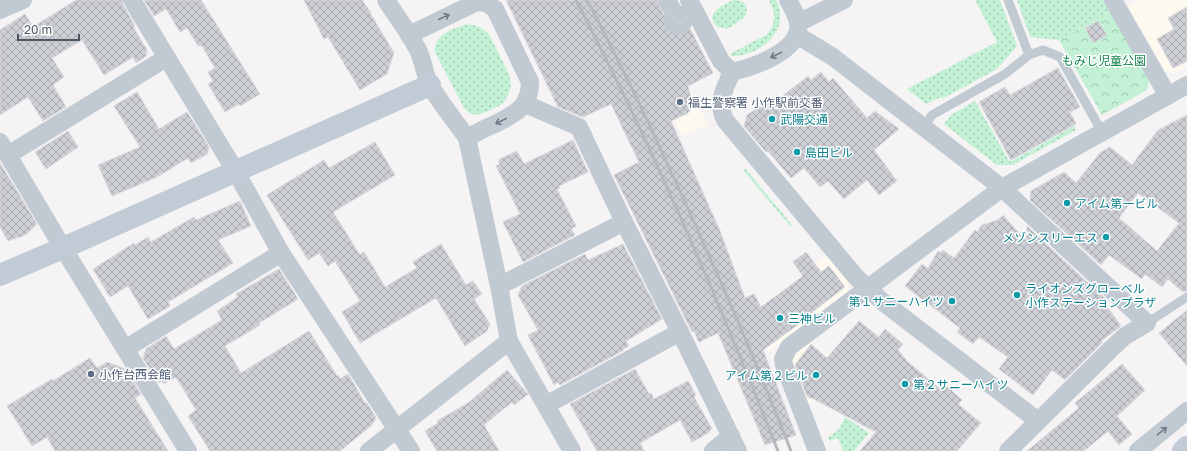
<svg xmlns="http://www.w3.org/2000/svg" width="1187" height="451" font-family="'Golos Text','Noto Sans JP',sans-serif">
<defs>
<pattern id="grass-dots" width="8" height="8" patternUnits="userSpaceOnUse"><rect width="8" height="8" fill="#c3f1d5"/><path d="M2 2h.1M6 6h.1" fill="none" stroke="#a0c6b0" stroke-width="1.8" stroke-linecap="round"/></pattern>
<pattern id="park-crowns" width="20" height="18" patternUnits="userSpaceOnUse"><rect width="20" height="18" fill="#c3f1d5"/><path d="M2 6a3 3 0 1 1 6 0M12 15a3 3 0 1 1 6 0" fill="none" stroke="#a0c6b0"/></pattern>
<pattern id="building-cross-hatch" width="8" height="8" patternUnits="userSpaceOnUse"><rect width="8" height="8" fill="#cdcfd5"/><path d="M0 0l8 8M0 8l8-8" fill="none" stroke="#a8abb0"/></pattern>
</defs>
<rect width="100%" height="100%" fill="#f5f3f3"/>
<!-- commercial -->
<g fill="#fdf9ef">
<polygon points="1138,0 1187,0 1187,67 1174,74 1165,71 1128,6"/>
<polygon points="687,82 708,124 682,136 661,94"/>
<polygon points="827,256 849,281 848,291 768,352 752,312"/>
<polygon points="811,341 840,366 808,407 791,364 794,354"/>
</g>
<!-- grass -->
<g fill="url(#grass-dots)">
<path d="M734 0C746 0 750 9 744 18L727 29 718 27C702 14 724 4 734 0Z"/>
<path d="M769 0H776C792 30 760 57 731 56L730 54 766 35C777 24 776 13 769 0Z"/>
<polygon points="975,0 1000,0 1017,46 997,69 942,99 941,97 926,104 907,89 997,42"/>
<polygon points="1017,0 1104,0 1110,11 1059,40 1030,37"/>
<path d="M469 24 480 27 489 34 509 74 511 84 509 94 503 103 499 106 478 115 469 113 464 108 435 52C433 34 454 28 469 24Z"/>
<polygon points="975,101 1009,161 1012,161 1074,126 1076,130 1013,165 997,165 944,124 951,115"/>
<polygon points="745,168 792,225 790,226 743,170"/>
<polygon points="845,417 869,433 854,451 843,451 838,438 829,441 828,438 839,429"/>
</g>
<!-- park -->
<polygon fill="url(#park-crowns)" points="1110,11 1149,80 1147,90 1102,115 1059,40"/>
<!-- building -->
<g fill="url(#building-cross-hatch)" stroke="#d7d9de" fill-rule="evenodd">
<polygon points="76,0 122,0 123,5 135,26 133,27 147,50 146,56 136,63 133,57 104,75 82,40 52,58 64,77 53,85 66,107 43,121 28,97 0,115 0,30 25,14 33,27"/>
<polygon points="144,0 201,0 260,94 240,106 239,104 225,112 208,84 213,81 208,72 215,68 202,46 198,46 187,28 180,32 166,9 154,16"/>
<polygon points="304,0 362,0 371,13 370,13 394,53 387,74 360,90 328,37 324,39"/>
<polygon points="506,0 657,0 666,20 670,24 675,25 680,24 684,21 685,16 689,23 688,25 713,73 688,86 692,100 691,109 688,113 671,121 720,231 745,298 754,294 761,307 803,276 793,262 806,252 821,272 829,266 845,287 802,320 803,321 763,350 796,435 765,445 718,333 699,342 694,331 692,332 614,175 639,162 611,104 583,117 558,107"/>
<polygon points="1187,7 1187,61 1173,68 1157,39 1174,29 1168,18"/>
<polygon points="1098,21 1107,35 1093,43 1085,28"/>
<polygon points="1058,68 1080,107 1070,112 1076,124 1011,160 979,102 1005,87 1010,95"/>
<polygon points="821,72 829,82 833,78 867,118 875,111 899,129 874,150 897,181 879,195 867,180 844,199 828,181 820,187 804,168 791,178 768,151 766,152 744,126 747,115 777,95 780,98 808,76 811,80"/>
<polygon points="137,92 159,129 187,112 209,147 207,154 191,163 188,158 157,177 112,196 98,165 140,147 114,106"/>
<path d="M1187 115V291L1183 292 1168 279 1162 287 1145 274 1142 279 1109 255 1101 265 1030 200 1031 191 1064 172 1076 183 1100 153 1110 147 1132 165 1158 130ZM1138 193 1179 223 1157 251 1119 218Z"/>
<polygon points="68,131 78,147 46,169 35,152"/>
<polygon points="573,140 588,172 559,186 560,188 557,189 576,226 571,229 575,235 523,262 503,222 520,214 496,166 500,164 498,160 517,151 524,164"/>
<polygon points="375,142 395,175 333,212 360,255 364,252 385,287 417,268 413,262 441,244 466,285 473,281 482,294 474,299 490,324 487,331 465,346 436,298 360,343 342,312 360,301 335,261 328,266 319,253 308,260 267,195 324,160 329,168"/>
<polygon points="0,163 37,224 28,233 23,236 8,241 0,227"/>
<polygon points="240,201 251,226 218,240 233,263 168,302 170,306 148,319 128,286 110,297 93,269 134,243 135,245 148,237 151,242 194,217 196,220"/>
<polygon points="1003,215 1026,241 1027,226 1087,282 1108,301 1105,304 1121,326 1101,341 1102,343 1065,380 1052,370 1033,395 999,369 1008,357 979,337 973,344 957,332 960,328 905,286 922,264 928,268 938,251 941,253 943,250 954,258 975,230 977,232 982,225 998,220"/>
<polygon points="623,244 662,319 626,341 629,346 623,349 624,350 560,385 558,382 554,385 528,335 538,330 518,295 522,286 585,254 588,260"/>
<polygon points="279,269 298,299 259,323 260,325 225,346 241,373 309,331 337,376 338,375 340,379 348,374 365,403 367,403 376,418 372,425 340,451 210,451 188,416 196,410 176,377 164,384 162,381 159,383 143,358 146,349 166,336 174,349 222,320 217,311 238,297 236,294"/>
<polygon points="1187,310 1187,366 1159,333"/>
<polygon points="859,321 879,337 885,329 903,344 898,350 908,362 940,389 944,384 962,400 958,404 981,423 957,451 860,451 876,432 812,398 810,398 807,396 795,365 811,344 827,358"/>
<polygon points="90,358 97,368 107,362 125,369 141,394 135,398 168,451 55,451 47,437 32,446 7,406 52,379 53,381"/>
<polygon points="1122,364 1145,390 1117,416 1132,434 1119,445 1108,431 1084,451 1027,451 1079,408 1075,403"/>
<polygon points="635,369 649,394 651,393 654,399 688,381 696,395 694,397 712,429 709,431 710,432 692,442 680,420 640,443 644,451 597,451 570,404"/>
<polygon points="507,370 528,394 514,405 512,402 484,425 499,451 437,451 425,431 438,423 437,421 468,403"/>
</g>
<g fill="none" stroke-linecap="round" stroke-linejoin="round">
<!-- lane -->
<g stroke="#c1cad2" stroke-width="9">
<polyline points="1029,55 1043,50 1060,57 1102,132"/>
<polyline points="923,127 932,115 1005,74 1029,55 1008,0"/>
<polyline points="1147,323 1187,297"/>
</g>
<!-- street -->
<g stroke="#c1cad2" stroke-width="18">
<polyline points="132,0 236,172 281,253 411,451"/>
<path d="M386 0C397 17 410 34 419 52 424 64 425 77 431 87 442 105 455 121 467 138L499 286 509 341 572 451"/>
<polyline points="667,0 675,15"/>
<path d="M689 0 721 61 732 72C753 67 802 51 798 23 797 16 792 7 788 0"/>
<polyline points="1113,0 1168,96"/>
<polyline points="0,10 23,0"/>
<circle cx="678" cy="20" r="5.5"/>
<polyline points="798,23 844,0"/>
<path d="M409 35 477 2 486 3 495 9 530 82C530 107 515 114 495 124 485 128 476 133 467 138"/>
<polyline points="797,35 833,57 1002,188 1147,323 1125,336 1112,348 1008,451"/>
<path d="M732 72C725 88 716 102 725 120L856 277 883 302 1038 421"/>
<polyline points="525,104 579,127 624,222 680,332 738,451"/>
<polyline points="0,142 63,248 188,451"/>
<polyline points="8,155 166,58"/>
<polyline points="499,286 624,222"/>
<polyline points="125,349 281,253"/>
<polyline points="546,405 680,332"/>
<polyline points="369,451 509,341"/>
<polyline points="713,451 731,436"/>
<polyline points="817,451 784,365 783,359 789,347 1002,188 1187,85"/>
<polyline points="1138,451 1187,411"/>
</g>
<!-- secondary -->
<g stroke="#c1cbd6" stroke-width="22">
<polyline points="0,275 63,248 430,85"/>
<polyline points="1183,451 1187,447"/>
</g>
<!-- rail -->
<g stroke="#b5b8bd" stroke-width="3">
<path d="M576 0C653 147 717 297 778 451"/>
<path d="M587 0C618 58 646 117 673 176 715 267 755 358 791 451"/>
</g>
</g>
<!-- one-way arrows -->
<defs><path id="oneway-shaft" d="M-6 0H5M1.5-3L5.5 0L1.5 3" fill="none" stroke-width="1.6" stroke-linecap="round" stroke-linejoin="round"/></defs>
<g stroke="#6e7983">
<use href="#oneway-shaft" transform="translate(444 17) rotate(-25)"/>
<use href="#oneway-shaft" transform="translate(776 55) rotate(154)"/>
<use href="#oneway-shaft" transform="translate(501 121) rotate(154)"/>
<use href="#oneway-shaft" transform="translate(1162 431) rotate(-39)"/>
</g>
<!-- markers -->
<g fill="#5c6f8a" stroke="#fff" stroke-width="1.5">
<circle cx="680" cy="102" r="4"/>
<circle cx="91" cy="374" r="4"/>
</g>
<g fill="#0f9aa8" stroke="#fff" stroke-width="1.5">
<circle cx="772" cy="119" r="4"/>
<circle cx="797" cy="152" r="4"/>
<circle cx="1067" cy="203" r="4"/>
<circle cx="1106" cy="237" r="4"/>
<circle cx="1017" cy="295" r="4"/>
<circle cx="952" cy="301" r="4"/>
<circle cx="780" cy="318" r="4"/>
<circle cx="816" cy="375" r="4"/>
<circle cx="905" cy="384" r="4"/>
</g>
<g text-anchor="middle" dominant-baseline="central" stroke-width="3" stroke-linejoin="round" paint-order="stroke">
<!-- park labels -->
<g font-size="12" fill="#17864f" stroke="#fff">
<text x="1104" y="60">もみじ児童公園</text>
</g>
<!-- service labels -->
<g font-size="12" fill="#4e5e75" stroke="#fff" text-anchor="start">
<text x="688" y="102">福生警察署 小作駅前交番</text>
<text x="99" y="374">小作台西会館</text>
</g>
<!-- culture labels -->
<g font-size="12" fill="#0d838f" stroke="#fff" text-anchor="start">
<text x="780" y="119">武陽交通</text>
<text x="805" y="152">島田ビル</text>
<text x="1075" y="203">アイム第一ビル</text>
<text x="1098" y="237" text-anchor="end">メゾンスリーエス</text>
<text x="1025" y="288">ライオンズグローベル<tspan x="1025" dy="14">小作ステーションプラザ</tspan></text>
<text x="944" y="301" text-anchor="end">第１サニーハイツ</text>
<text x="788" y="318">三神ビル</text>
<text x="808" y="375" text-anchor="end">アイム第２ビル</text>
<text x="913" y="384">第２サニーハイツ</text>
</g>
</g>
<!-- scale -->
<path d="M18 34v6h61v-6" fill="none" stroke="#4a5661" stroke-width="2"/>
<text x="24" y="34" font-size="12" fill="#4a5661" stroke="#ffffff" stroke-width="3" paint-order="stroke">20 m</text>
</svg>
